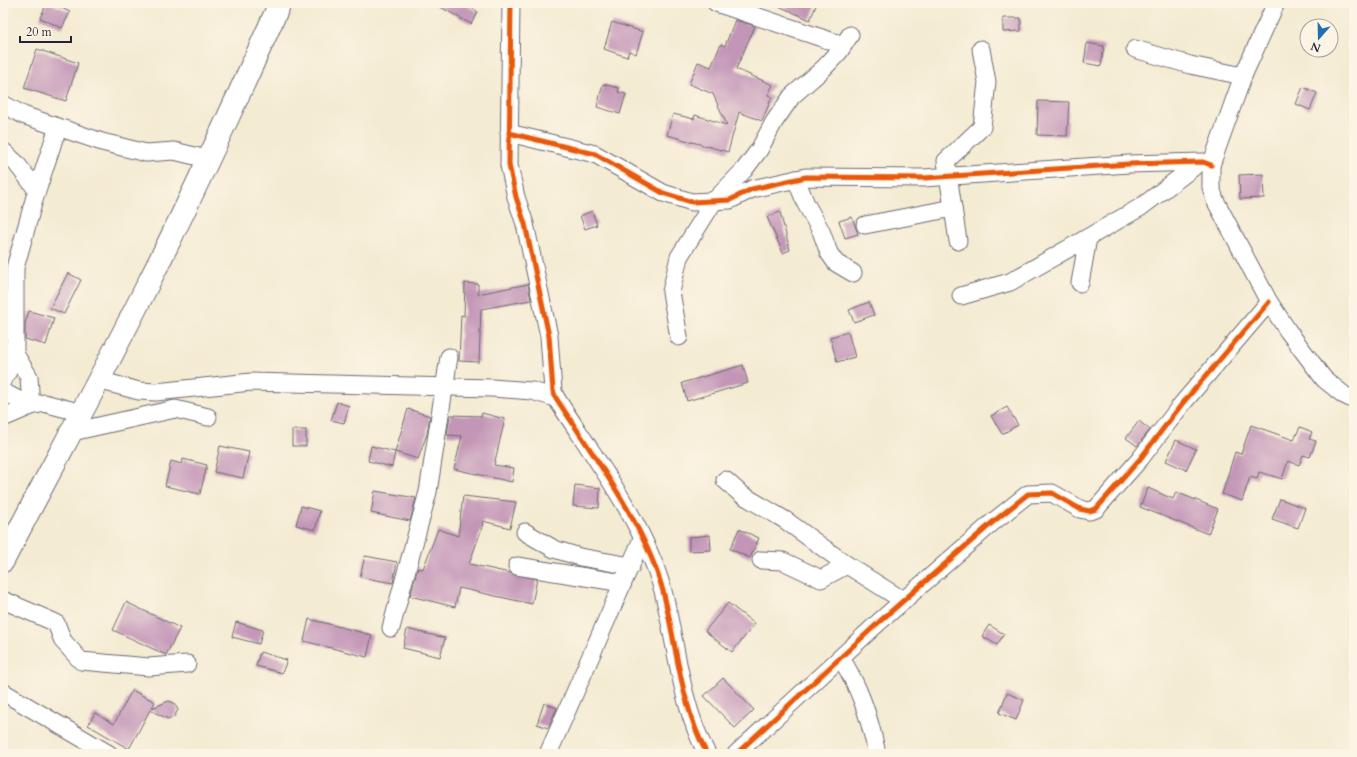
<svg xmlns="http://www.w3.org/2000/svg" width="1357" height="757" font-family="Cardo,serif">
<rect width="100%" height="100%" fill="#fcf5e5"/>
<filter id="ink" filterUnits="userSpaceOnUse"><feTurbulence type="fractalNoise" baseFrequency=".025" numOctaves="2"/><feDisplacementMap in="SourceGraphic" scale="8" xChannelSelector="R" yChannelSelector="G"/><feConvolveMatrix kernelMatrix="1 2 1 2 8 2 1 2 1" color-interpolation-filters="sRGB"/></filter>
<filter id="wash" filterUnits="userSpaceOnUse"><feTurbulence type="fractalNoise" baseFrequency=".012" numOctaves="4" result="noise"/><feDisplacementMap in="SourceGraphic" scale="16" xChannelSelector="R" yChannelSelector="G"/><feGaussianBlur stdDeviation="0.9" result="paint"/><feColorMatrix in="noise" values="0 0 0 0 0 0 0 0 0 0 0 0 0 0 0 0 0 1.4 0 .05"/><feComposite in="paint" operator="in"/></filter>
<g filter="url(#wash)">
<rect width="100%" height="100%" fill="#f4ebd3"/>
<g id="blocks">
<!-- building -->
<g fill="#c395b7">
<polygon points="47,3 51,3 70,12 62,28 40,18"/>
<polygon points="433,3 463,3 478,12 471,24"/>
<polygon points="772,3 817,3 810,20"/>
<polygon points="1003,18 1021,18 1021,31 1003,32"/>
<polygon points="735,20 755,26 736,69 773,85 768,95 772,97 762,121 739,112 728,152 667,135 673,114 694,119 695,115 727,125 713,94 689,84 698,62 711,67 721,44 725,46"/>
<polygon points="612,22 643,32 636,54 629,51 627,57 604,49"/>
<polygon points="1087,43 1104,46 1101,66 1084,63"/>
<polygon points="37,49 78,63 66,101 24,88"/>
<polygon points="603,84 619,88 618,92 626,94 620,114 597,107"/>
<polygon points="1303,87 1317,93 1310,110 1296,104"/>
<polygon points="1038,101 1069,102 1067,136 1037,135"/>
<polygon points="1263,174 1264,198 1240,199 1239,175"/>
<polygon points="592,211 597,225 585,229 580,216"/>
<polygon points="780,212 790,250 783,253 767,217"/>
<polygon points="852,217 858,234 845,238 839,221"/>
<polygon points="68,273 81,280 64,314 50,308"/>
<polygon points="465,283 478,284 478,294 528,284 531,300 481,309 479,362 459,361 461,315 464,316"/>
<polygon points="869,302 874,315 854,322 849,310"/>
<polygon points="29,311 54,318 46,345 25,339 25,324"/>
<polygon points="848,332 855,357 837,362 830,337"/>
<polygon points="743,365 748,383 687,401 682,383"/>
<polygon points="337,402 349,406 344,423 331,420"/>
<polygon points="1007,407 1018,425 1002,434 991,416"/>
<polygon points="408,409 430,416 427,434 418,459 395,452"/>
<polygon points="482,413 505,419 494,465 514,468 512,482 454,469 462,436 447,435 450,415 481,416"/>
<polygon points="1139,421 1150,430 1137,446 1126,438"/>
<polygon points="1251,425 1294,440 1300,427 1312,432 1309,439 1316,441 1310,457 1303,455 1299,465 1288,461 1282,479 1259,472 1257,479 1250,477 1242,501 1222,494 1235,452 1241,454"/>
<rect x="292" y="430" width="14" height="16"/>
<polygon points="1176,440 1196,449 1186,470 1166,461"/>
<polygon points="220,446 249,452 243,478 214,472"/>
<polygon points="371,446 395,452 392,467 368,461"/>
<polygon points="183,459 207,465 200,494 165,486 171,461 182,464"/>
<polygon points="575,485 600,488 599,508 573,506"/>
<polygon points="1148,488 1173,499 1176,492 1218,509 1208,534 1140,507"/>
<polygon points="375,491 416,498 410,521 371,513"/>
<polygon points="463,496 516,502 510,528 483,521 482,528 469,564 537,579 532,604 459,588 455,607 410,596 418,568 423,569 438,529 458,536"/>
<polygon points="1280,499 1305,508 1298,528 1272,519"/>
<polygon points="301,506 320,511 315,530 296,525"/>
<polygon points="739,529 759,538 750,558 730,549"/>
<polygon points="710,535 711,550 689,551 689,537"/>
<polygon points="365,556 397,562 393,583 360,577"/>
<polygon points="126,602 180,628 166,655 113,630"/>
<polygon points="728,603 755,624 732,652 705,631"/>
<polygon points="309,619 372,635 367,657 304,641"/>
<polygon points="236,622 263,630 259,644 232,637"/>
<polygon points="989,625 1004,634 997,645 982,636"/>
<polygon points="407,629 445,638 440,657 403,648"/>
<polygon points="260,652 287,660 282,673 256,666"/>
<polygon points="723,678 754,710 735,728 704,696"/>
<polygon points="132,690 155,702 152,708 169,701 174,703 178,710 174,717 168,719 150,710 129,749 88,725 95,713 114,724"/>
<polygon points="1007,693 1024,700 1016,720 999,713"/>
<polygon points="544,703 557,708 548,728 537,724"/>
</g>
</g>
</g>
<g filter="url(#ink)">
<use href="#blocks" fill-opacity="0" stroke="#6c6870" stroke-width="1"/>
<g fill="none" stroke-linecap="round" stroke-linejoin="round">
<!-- minor casing -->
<g stroke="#6c6870" stroke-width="19">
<g id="minor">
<path d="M511 3 509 165 516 197 525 224 549 336 553 391 556 398C594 457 644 522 663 591 677 646 680 703 707 754"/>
<polyline points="716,3 843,45"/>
<polyline points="1276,3 1243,76 1211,165 1211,187 1215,200 1269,302 1288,331 1324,379 1344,395 1354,400"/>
<polyline points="1135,49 1190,65 1243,76"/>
<polyline points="3,104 23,115 102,142 146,153 174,151 207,159"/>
<polyline points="509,133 595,154 663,193 692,202 730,200 752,189 806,177 924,178 1129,164 1203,162 1211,165"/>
<polyline points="3,151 16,163 37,190"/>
<polyline points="796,179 806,204 821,231 829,253 836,263 853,273"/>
<polyline points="953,208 958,241"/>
<polyline points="865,225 953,208 946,161 982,127 987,82 981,49"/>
<polyline points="1080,283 1088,238"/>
<polyline points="961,296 1010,282 1141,207 1199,163"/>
<polyline points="679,337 671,292 679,257 714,201 744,170 759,150 774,122 792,96 823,69 839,52 850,35"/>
<polyline points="12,349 29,377 31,406"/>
<polyline points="3,380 11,366 15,353 15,268 34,200 58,127"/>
<polyline points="98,380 139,391 156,392 251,382 492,388 532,391 556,398"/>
<polyline points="3,392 31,406"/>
<polyline points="3,418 31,406 44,403 82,413"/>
<polyline points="72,432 175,409 208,417"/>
<polyline points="725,480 741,494 785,520 847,565"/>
<polyline points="525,532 554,549 580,557 631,566"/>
<polyline points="761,560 783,561 821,579 847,565 904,601"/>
<polyline points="517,566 623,583"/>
<polyline points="3,600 56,623 63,641 81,661 149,667 187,664"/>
<polyline points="391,628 428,492 449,357"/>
<path d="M841 658C860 689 868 713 876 749L875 754"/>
<polyline points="3,692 109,754"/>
<polyline points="548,754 642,539"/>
<polyline points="736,754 879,622 993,522 1028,494 1052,493 1080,509 1089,511 1096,509 1140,459 1182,404 1269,302"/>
</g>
</g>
<!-- trunk casing -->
<g stroke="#6c6870" stroke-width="24">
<path id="trunk" d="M3 561C51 468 102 377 148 284 195 191 238 97 280 3"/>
</g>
<!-- minor -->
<use href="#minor" stroke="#fff" stroke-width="17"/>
<!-- trunk -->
<use href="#trunk" stroke="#fff" stroke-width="22"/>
<!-- cycleway casing -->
<g stroke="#fcf5e5" stroke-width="8">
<g id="cycleway">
<path d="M511 3 509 165 516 197 525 224 549 336 553 391 556 398C594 457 644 522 663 591 677 646 680 703 707 754"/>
<polyline points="509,133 595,154 663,193 692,202 730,200 752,189 806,177 924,178 1129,164 1203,162 1211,165"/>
<polyline points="736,754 879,622 993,522 1028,494 1052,493 1080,509 1089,511 1096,509 1140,459 1182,404 1269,302"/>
</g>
</g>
<!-- cycleway -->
<use href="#cycleway" stroke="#e8590c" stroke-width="5"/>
</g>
</g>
<!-- margin -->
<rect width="1357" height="757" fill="none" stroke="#fcf5e5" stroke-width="16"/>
<!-- north arrow -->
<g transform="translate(1319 38) rotate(200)"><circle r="19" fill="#fcf5e5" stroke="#a5a1a1"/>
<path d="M0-3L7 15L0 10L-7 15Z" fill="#1f6fb2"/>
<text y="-6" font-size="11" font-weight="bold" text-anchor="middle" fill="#22223b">N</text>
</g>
<!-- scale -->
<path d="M20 36v6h51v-6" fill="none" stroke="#22223b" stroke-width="2"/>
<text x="26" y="36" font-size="12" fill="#22223b" stroke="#fcf5e5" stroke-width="3" paint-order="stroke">20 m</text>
</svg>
